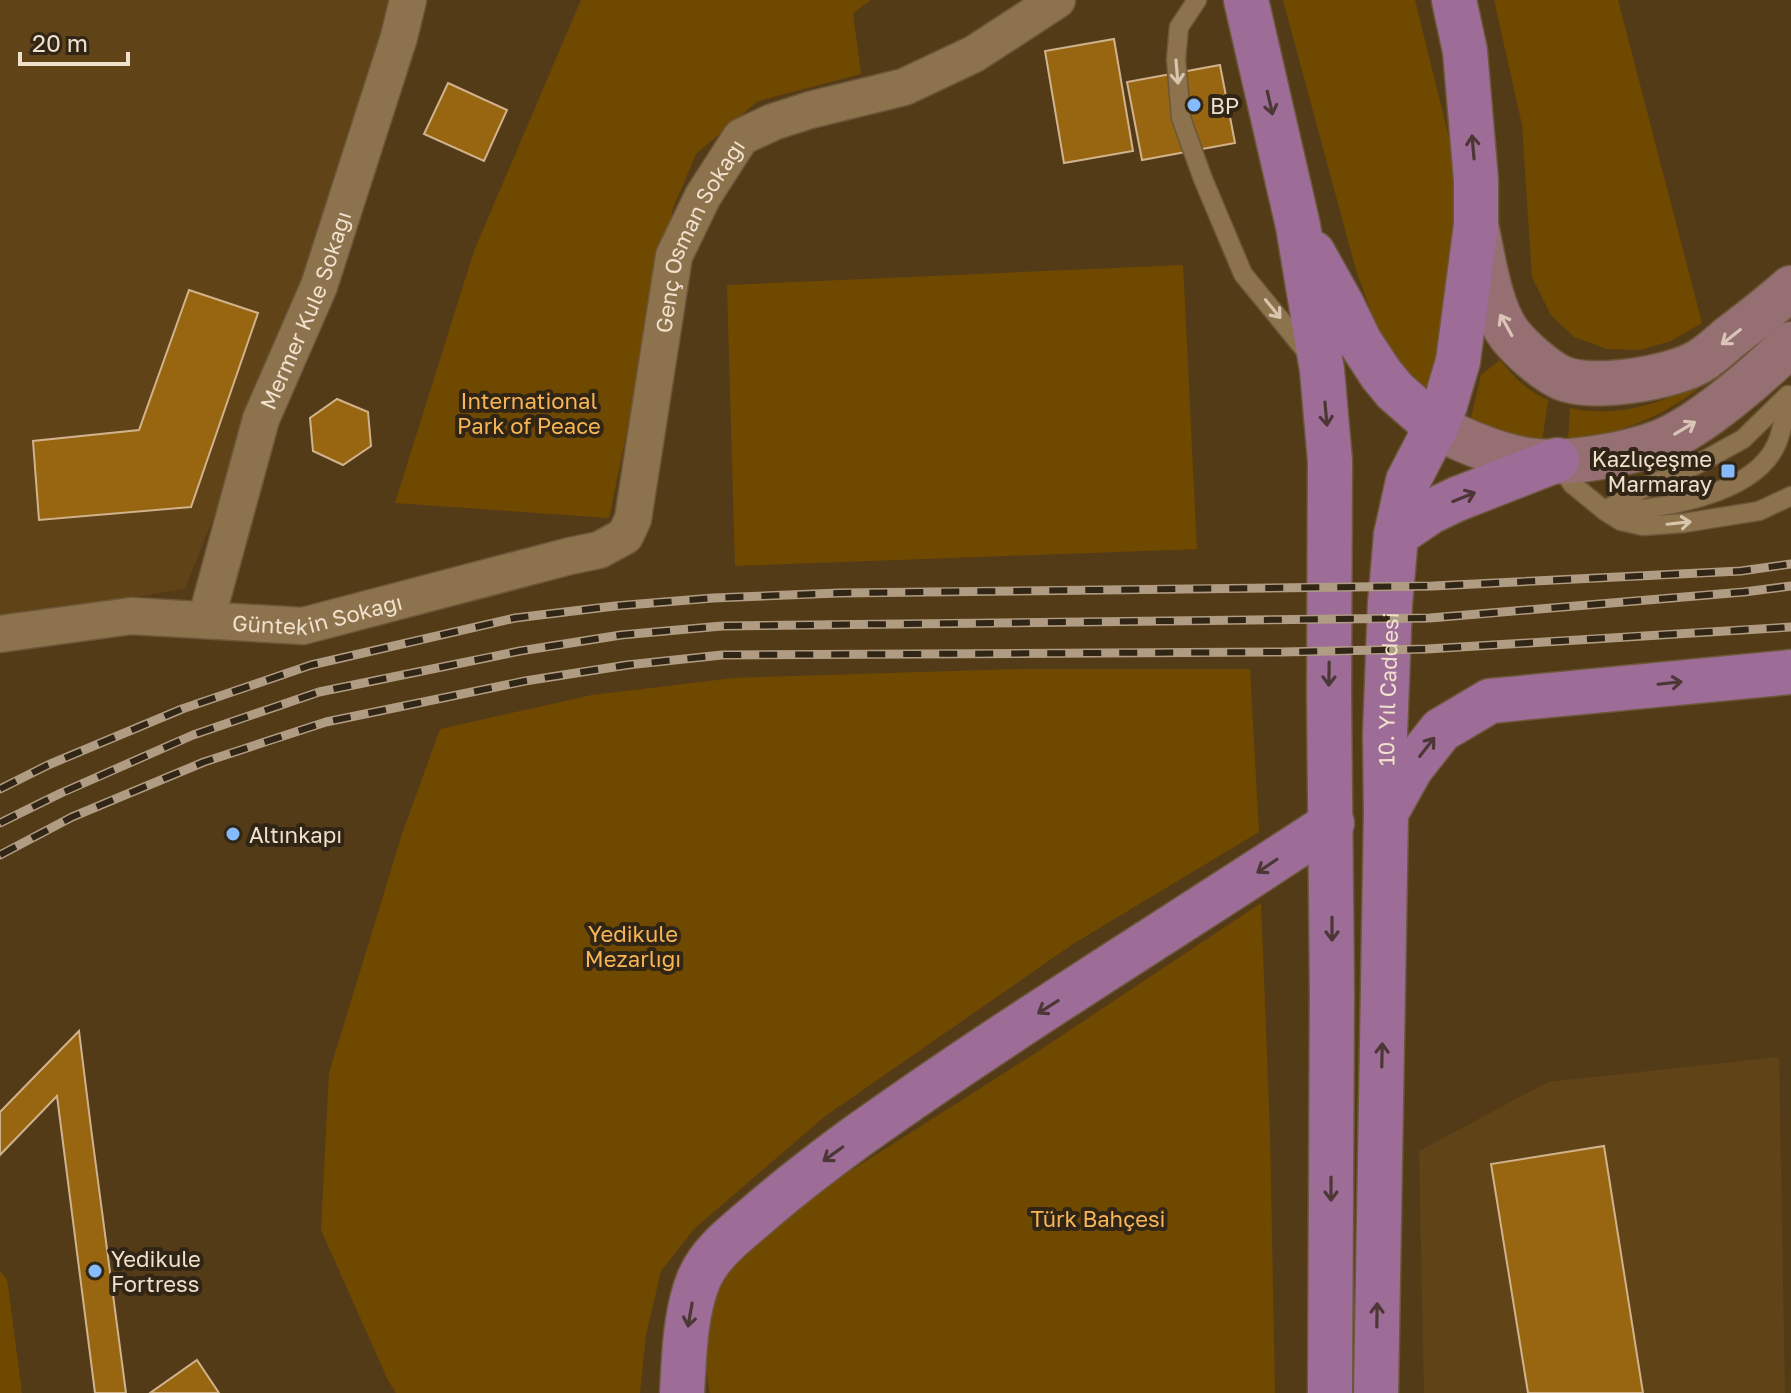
<svg xmlns="http://www.w3.org/2000/svg" width="1791" height="1393" font-family="'Golos Text',sans-serif">
<rect width="100%" height="100%" fill="#543b18"/>
<!-- built -->
<g fill="#614318">
<polygon points="0,0 390,0 313,279 253,418 185,589 0,619"/>
<polygon points="1779,1057 1785,1393 1424,1393 1419,1151 1548,1082"/>
</g>
<!-- green -->
<g fill="#704901">
<polygon points="581,0 871,0 853,13 861,74 758,101 696,154 673,208 609,518 395,503 474,251"/>
<polygon points="1283,0 1415,0 1450,142 1456,207 1447,298 1435,371 1426,386 1415,390 1380,336 1356,270"/>
<polygon points="1494,0 1618,0 1702,323 1671,341 1640,350 1607,349 1574,337 1551,315 1532,277 1522,125"/>
<polygon points="1183,265 1197,549 735,566 727,285"/>
<path d="M1500 360C1514 377 1527 391 1548 400L1542 442 1469 426 1481 375Z"/>
<path d="M1708 381C1664 417 1624 432 1568 441L1570 408C1621 419 1662 402 1708 381Z"/>
<polygon points="1021,669 1250,669 1259,832 1073,944 824,1117 694,1229 661,1271 646,1335 640,1393 396,1393 388,1380 321,1230 329,1073 402,834 440,729 592,695 734,678"/>
<polygon points="1261,903 1270,1133 1275,1393 710,1393 704,1358 709,1302 731,1262 830,1184 1034,1054"/>
<polygon points="0,1271 7,1279 22,1393 0,1393"/>
</g>
<!-- building -->
<g fill="#986610" stroke="#d0b28d" stroke-width="2">
<polygon points="1114,39 1133,151 1064,163 1045,51"/>
<polygon points="1220,65 1235,143 1142,160 1127,82"/>
<polygon points="448,83 507,110 484,161 424,134"/>
<polygon points="189,290 258,313 191,507 39,520 33,441 139,430"/>
<polygon points="337,399 368,412 371,446 343,465 313,451 310,418"/>
<polygon points="79,1031 91,1128 126,1393 95,1393 57,1096 0,1155 0,1112"/>
<polygon points="1604,1146 1643,1393 1528,1393 1491,1164"/>
<polygon points="197,1360 219,1393 150,1393"/>
</g>
<g fill="none" stroke-linecap="round" stroke-linejoin="round">
<!-- lane casing -->
<g stroke="#6c5739" stroke-width="21">
<g id="lane">
<polyline points="1197,0 1179,27 1176,59 1181,118 1203,179 1243,274 1310,356"/>
<polyline points="1559,463 1572,484 1605,511 1621,521 1643,526 1684,523 1759,511 1791,496"/>
<polyline points="1607,509 1655,482 1696,465 1743,439 1787,396"/>
<path d="M1608 511C1658 510 1755 496 1777 443 1783 429 1785 411 1788 395"/>
</g>
</g>
<!-- street casing -->
<g stroke="#6c5739" stroke-width="39">
<g id="street">
<path id="s1" d="M206 620 261 419 319 286 399 37 408 0"/>
<path id="s2" d="M0 634 131 616 303 626 570 556 599 550 625 536 633 519 674 256 703 196 741 137 773 122 810 110 904 87 974 54 1057 0"/>
</g>
</g>
<!-- secondary casing -->
<g stroke="#6c5739" stroke-width="47">
<g id="secondary">
<path d="M1477 230C1484 262 1490 309 1510 335 1522 350 1546 371 1562 378 1592 391 1673 378 1700 361 1710 355 1720 346 1729 338 1750 322 1771 306 1791 288"/>
<path d="M1436 427C1464 441 1496 455 1527 460 1563 466 1626 455 1660 442 1701 426 1758 375 1791 344"/>
</g>
</g>
<!-- primary casing -->
<g stroke="#6c5739" stroke-width="47">
<g id="primary">
<polyline points="1246,0 1298,226 1322,370 1330,461 1329,695 1332,993 1330,1393"/>
<polyline points="1313,253 1342,305 1360,342 1381,374 1395,391 1436,427"/>
<polyline points="1396,535 1430,512 1457,499 1557,460"/>
<polyline points="1387,811 1411,768 1441,730 1490,701 1791,672"/>
<path d="M682 1393C684 1358 685 1312 699 1279 710 1253 734 1235 755 1217 788 1188 821 1163 855 1138 1010 1027 1173 928 1332 823"/>
<path id="s3" d="M1376 1393 1386 813 1385 734 1390 604 1396 535 1408 481 1436 427 1445 405 1458 361 1476 225V180L1465 51 1454 0"/>
</g>
</g>
<!-- lane -->
<use href="#lane" stroke="#8d724e" stroke-width="18"/>
<!-- street -->
<use href="#street" stroke="#8d724e" stroke-width="36"/>
<!-- secondary -->
<use href="#secondary" stroke="#956f72" stroke-width="44"/>
<!-- primary -->
<use href="#primary" stroke="#9d6c97" stroke-width="44"/>
<!-- rail casing -->
<g stroke="#b09c82" stroke-width="9">
<g id="rail">
<polyline points="0,789 48,765 182,709 311,665 515,618 615,606 713,598 839,593 1433,586 1741,571 1791,564"/>
<polyline points="0,823 61,793 193,735 319,692 520,651 621,635 722,626 1430,618 1744,592 1791,586"/>
<polyline points="0,855 72,817 204,762 326,722 525,681 627,665 722,655 1282,652 1427,649 1791,627"/>
</g>
</g>
<!-- rail -->
<use href="#rail" stroke="#312516" stroke-width="6" stroke-dasharray="18" stroke-linecap="butt"/>
</g>
<!-- one-way arrows -->
<defs><path id="oneway-shaft" d="M-6 0H5M1.5-3L5.5 0L1.5 3" fill="none" stroke-width="1.6" stroke-linecap="round" stroke-linejoin="round" transform="scale(2)"/></defs>
<g stroke="#d7c5ad">
<use href="#oneway-shaft" transform="translate(1177 72) rotate(85)"/>
<use href="#oneway-shaft" transform="translate(1273 309) rotate(51)"/>
<use href="#oneway-shaft" transform="translate(1679 523) rotate(-6)"/>
</g>
<g stroke="#4c3736">
<use href="#oneway-shaft" transform="translate(1270 103) rotate(77)"/>
<use href="#oneway-shaft" transform="translate(1473 147) rotate(-95)"/>
<use href="#oneway-shaft" transform="translate(1326 414) rotate(85)"/>
<use href="#oneway-shaft" transform="translate(1464 497) rotate(-22)"/>
<use href="#oneway-shaft" transform="translate(1329 674) rotate(91)"/>
<use href="#oneway-shaft" transform="translate(1670 683) rotate(-6)"/>
<use href="#oneway-shaft" transform="translate(1427 747) rotate(-52)"/>
<use href="#oneway-shaft" transform="translate(1267 866) rotate(146)"/>
<use href="#oneway-shaft" transform="translate(1332 929) rotate(90)"/>
<use href="#oneway-shaft" transform="translate(1048 1007) rotate(148)"/>
<use href="#oneway-shaft" transform="translate(1382 1055) rotate(-89)"/>
<use href="#oneway-shaft" transform="translate(833 1154) rotate(144)"/>
<use href="#oneway-shaft" transform="translate(1331 1189) rotate(90)"/>
<use href="#oneway-shaft" transform="translate(690 1315) rotate(100)"/>
<use href="#oneway-shaft" transform="translate(1377 1315) rotate(-89)"/>
</g>
<g stroke="#d9c4b6">
<use href="#oneway-shaft" transform="translate(1506 325) rotate(-119)"/>
<use href="#oneway-shaft" transform="translate(1731 337) rotate(142)"/>
<use href="#oneway-shaft" transform="translate(1685 428) rotate(-31)"/>
</g>
<!-- markers -->
<g fill="#86bbfb" stroke="#312516" stroke-width="3">
<circle cx="1194" cy="105" r="8"/>
<rect x="1720" y="463" width="16" height="16" rx="4"/>
<circle cx="233" cy="834" r="8"/>
<circle cx="95" cy="1271" r="8"/>
</g>
<g text-anchor="middle" dominant-baseline="central" stroke-width="8" stroke-linejoin="round" paint-order="stroke">
<!-- poi labels -->
<g font-size="22" fill="#f0e1cd" stroke="#312516" text-anchor="start">
<text x="1210" y="105">BP</text>
<text x="1712" y="458" text-anchor="end">Kazlıçeşme<tspan x="1712" dy="25">Marmaray</tspan></text>
<text x="249" y="834">Altınkapı</text>
<text x="111" y="1258">Yedikule<tspan x="111" dy="25">Fortress</tspan></text>
</g>
<!-- street labels -->
<g font-size="22" fill="#f0e1cd" stroke="#312516">
<text stroke="none"><textPath href="#s2" startOffset="952">Genç Osman Sokağı</textPath></text>
<text stroke="none"><textPath href="#s1" startOffset="326">Mermer Kule Sokağı</textPath></text>
<text stroke="none"><textPath href="#s2" startOffset="320">Güntekin Sokağı</textPath></text>
<text stroke="none"><textPath href="#s3" startOffset="704">10. Yıl Caddesi</textPath></text>
</g>
<!-- park labels -->
<g font-size="22" fill="#f9b656" stroke="#312516">
<text x="529" y="400">International<tspan x="529" dy="25">Park of Peace</tspan></text>
<text x="633" y="933">Yedikule<tspan x="633" dy="25">Mezarlığı</tspan></text>
<text x="1098" y="1218">Türk Bahçesi</text>
</g>
</g>
<!-- scale -->
<path d="M20 52v12h108v-12" fill="none" stroke="#f0e1cd" stroke-width="4"/>
<text x="32" y="52" font-size="24" fill="#f0e1cd" stroke="#312516" stroke-width="6" paint-order="stroke">20 m</text>
</svg>
